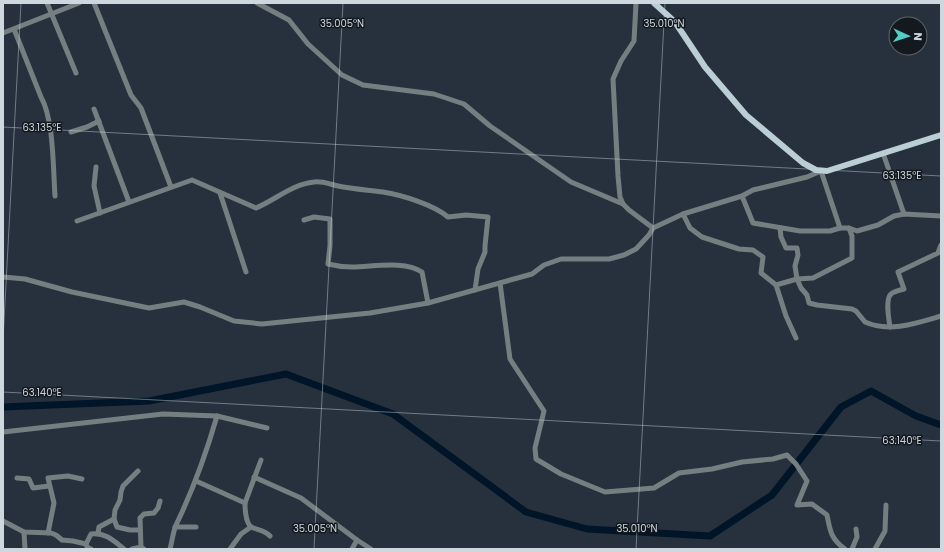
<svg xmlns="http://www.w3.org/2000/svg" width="944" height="552" font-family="Poppins,sans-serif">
<rect width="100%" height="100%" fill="#26313d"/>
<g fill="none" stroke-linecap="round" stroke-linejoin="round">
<!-- river -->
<polyline stroke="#001528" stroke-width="7" points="3,407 149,401 286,374 393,414 526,512 587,529 710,536 772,495 841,407 871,391 916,416 941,425"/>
<!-- minor -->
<g stroke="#757f81" stroke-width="5">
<polyline points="47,3 76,73"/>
<polyline points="94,3 131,95 141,108 171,187"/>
<polyline points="257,3 289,20 308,44 342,75 363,85 434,94 464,104 490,126 571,182 623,204"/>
<polyline points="636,3 634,41 621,61 613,79 618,176 620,197 623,204 629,210 653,228"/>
<path d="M14 29 41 97C54 120 53 168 55 196"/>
<polyline points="3,33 79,3"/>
<polyline points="94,109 129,202"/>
<polyline points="71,132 87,127 99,121"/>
<polyline points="883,153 904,214"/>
<polyline points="96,167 94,186 100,213"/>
<polyline points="220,193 246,272"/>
<polyline points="742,196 753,223 800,231 830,231 840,228"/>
<polyline points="683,214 690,228 702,237 739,249 753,250 763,257 761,273 776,285 786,316 796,338"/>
<path d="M304 220 314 217 330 219V246L328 264C336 266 344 267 352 267 373 267 404 260 422 272L428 303"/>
<path d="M77 221 192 180 256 208C275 200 293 184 314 182 323 181 329 184 338 186 352 189 368 190 383 192 402 195 434 205 448 217L466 215 488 217 485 246V252L478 269 475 290"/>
<path d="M780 228 781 237 786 248H797L798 255 795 266 797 279 801 288 807 295 809 303 817 305 852 309 856 311 865 322C889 333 917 323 941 316"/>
<polyline points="3,277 25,279 72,292 149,308 184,302 200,307 234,321 262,324 370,313 428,303 532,274 544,265 561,259 609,259 624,255 636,249 649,235 653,228 683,214 742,196 753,190 807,177 821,171 840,228 849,228 857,231 878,225 894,216 904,214 941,216"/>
<path d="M500 283 510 359 544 411 535 448 536 459 561 474 605 492 654 488 679 473 712 469 742 462 773 459 787 455 796 464 807 481 797 505 812 504 827 515C830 531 831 539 845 549"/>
<polyline points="776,285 797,279 813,278 852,258 852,236 849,228"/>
<path d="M890 327C889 320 885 299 891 294 894 291 900 290 904 289L898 272 938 253 941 245"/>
<polyline points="3,432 163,414 217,416 267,428"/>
<path d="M261 460 245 503C245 509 246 521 250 526 254 530 264 529 270 536"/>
<polyline points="138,471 123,486 121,492 120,500 115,510 114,519 117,527 130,530 140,530"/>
<polyline points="254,477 301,498 357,540 371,549"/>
<polyline points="17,478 29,479 33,488 49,486"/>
<polyline points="196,481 245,503"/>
<polyline points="3,521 24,532 51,533 56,535 62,540 73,541 86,544 87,547 91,549"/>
<polyline points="175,527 196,527"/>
<polyline points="24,532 25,549"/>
<polyline points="48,533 54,503 48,478 68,476 82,479"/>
<polyline points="98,533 99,527 114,519"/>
<path d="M86 544 91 534C105 532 114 541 124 549"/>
<polyline points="141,547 140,518 144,514 154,513 158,508 160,501"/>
<polyline points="132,549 141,547 144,549"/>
<path d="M170 549C172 542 173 532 176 525 193 490 206 454 217 416"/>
<polyline points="230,549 241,534 251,527"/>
<polyline points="352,549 357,540"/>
<polyline points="852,549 857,537 856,529"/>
<polyline points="875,549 885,531 886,505"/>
</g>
<!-- major -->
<polyline stroke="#baced3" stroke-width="6" points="654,3 675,22 705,67 746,115 803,163 816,170 827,171 941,135"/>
</g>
<!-- ticks -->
<path fill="none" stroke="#cfd7de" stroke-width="1" stroke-opacity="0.45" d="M3 127 941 176M3 340 21 3M3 392 941 441M314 549 343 3M636 549 665 3"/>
<g font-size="10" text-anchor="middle" fill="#cfd7de" stroke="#13191e" stroke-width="3" stroke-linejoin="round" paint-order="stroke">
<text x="342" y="27">35.005°N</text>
<text x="664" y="27">35.010°N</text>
<text x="42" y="131">63.135°E</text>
<text x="902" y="179">63.135°E</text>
<text x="42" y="396">63.140°E</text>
<text x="902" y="444">63.140°E</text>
<text x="315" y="532">35.005°N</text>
<text x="637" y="532">35.010°N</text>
</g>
<!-- border -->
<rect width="944" height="552" fill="none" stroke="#cfd7de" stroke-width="8"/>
<!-- north arrow -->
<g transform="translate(908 36) rotate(93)"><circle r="19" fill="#13191e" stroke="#5e656b"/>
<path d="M0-3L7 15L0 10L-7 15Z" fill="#54cdc7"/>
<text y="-6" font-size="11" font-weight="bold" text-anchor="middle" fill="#cfd7de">N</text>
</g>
</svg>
